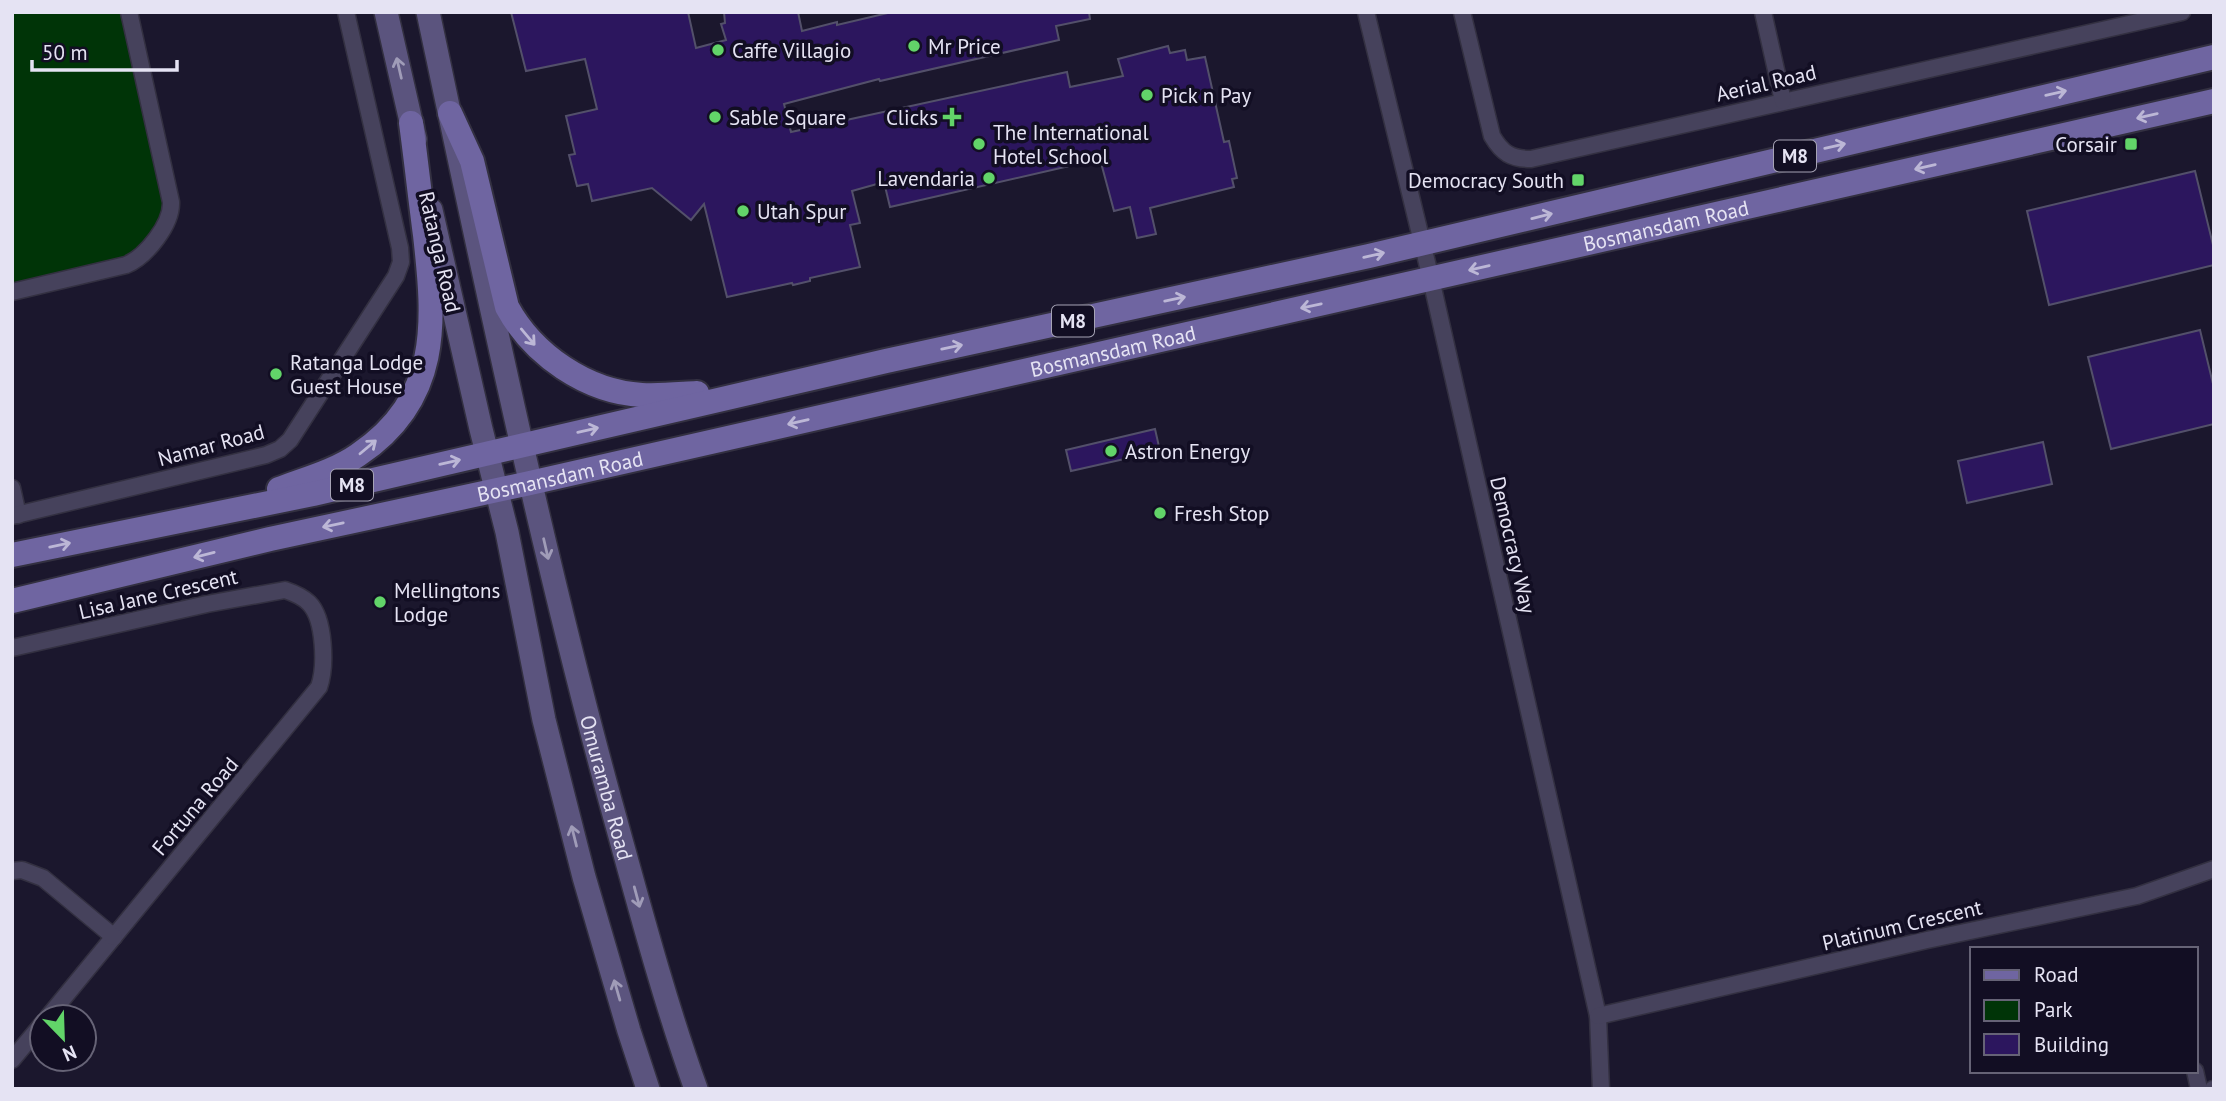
<svg xmlns="http://www.w3.org/2000/svg" width="2226" height="1101" font-family="'PT Sans',sans-serif">
<rect width="100%" height="100%" fill="#1b172d"/>
<!-- green -->
<polygon fill="#003407" points="12,12 129,12 167,204 139,256 12,293"/>
<!-- building -->
<g fill="#2c165e" stroke="#53506a" stroke-width="2">
<polygon points="511,12 688,12 696,48 726,40 721,24 725,23 724,12 798,12 802,31 837,22 837,25 892,12 1089,12 1090,19 1056,26 1059,40 880,81 879,79 784,104 791,132 1067,72 1070,87 1123,76 1118,59 1168,46 1170,53 1185,50 1187,60 1205,57 1224,142 1229,141 1237,178 1232,179 1234,187 1150,208 1156,234 1137,238 1130,207 1114,211 1100,159 890,207 884,182 852,191 860,223 850,225 860,267 810,278 810,281 793,285 792,283 727,297 704,204 691,220 652,188 592,201 588,184 577,186 569,155 575,154 566,116 597,109 585,59 526,71"/>
<polygon points="2195,171 2214,249 2214,265 2049,305 2027,211"/>
<polygon points="2200,330 2214,388 2214,424 2111,449 2088,357"/>
<polygon points="1155,429 1160,451 1071,471 1066,450"/>
<polygon points="2043,442 2052,484 1967,503 1958,461"/>
</g>
<g fill="none" stroke-linecap="round" stroke-linejoin="round">
<!-- minor casing -->
<g stroke="#333041" stroke-width="19">
<g id="minor">
<polyline points="1366,12 1431,279 1598,1016 1601,1089"/>
<path d="M1462 12 1492 136C1502 153 1511 159 1531 159L2182 12"/>
<polyline points="1763,12 1783,101"/>
<path d="M12 292 126 265C146 257 172 224 171 202L129 12"/>
<polyline points="12,488 18,515"/>
<polyline points="12,516 266,455 280,449 290,440 396,276 401,262 400,248 346,12"/>
<path d="M12 648 207 604 285 590C294 593 302 596 309 603 325 619 326 667 319 687L48 1017"/>
<polyline points="12,871 22,870 43,878 114,937"/>
<polyline points="1598,1016 1927,940 2137,896 2214,869"/>
<polyline points="12,1060 42,1024"/>
<polyline points="2195,1071 2199,1089"/>
<polyline points="2213,1089 2214,1089"/>
</g>
</g>
<!-- secondary casing -->
<g stroke="#333041" stroke-width="26">
<g id="secondary">
<polyline points="386,12 415,139"/>
<path id="s1" d="M428 12C484 276 539 540 610 800 637 897 662 994 696 1089"/>
<polyline points="431,210 481,429 507,532 544,720 584,877 629,1031 648,1089"/>
</g>
</g>
<!-- primary casing -->
<g stroke="#333041" stroke-width="28">
<g id="primary">
<path d="M450 113 472 161 507 307C533 355 587 392 642 395 660 396 679 394 697 393"/>
<path d="M279 489C305 479 335 471 358 455 441 399 435 323 425 235 420 197 416 160 411 123"/>
<polyline points="12,555 313,494 886,361 1369,256 2214,57"/>
<path id="s2" d="M12 601 270 539 530 483 2214 101"/>
</g>
</g>
<!-- minor -->
<use href="#minor" stroke="#46425c" stroke-width="16"/>
<!-- secondary -->
<use href="#secondary" stroke="#5b547e" stroke-width="23"/>
<!-- primary -->
<use href="#primary" stroke="#6f65a1" stroke-width="24"/>
</g>
<!-- one-way arrows -->
<defs><path id="oneway-shaft" d="M-6 0H5M1.5-3L5.5 0L1.5 3" fill="none" stroke-width="1.6" stroke-linecap="round" stroke-linejoin="round" transform="scale(1.75)"/></defs>
<g stroke="#a09cb8">
<use href="#oneway-shaft" transform="translate(399 68) rotate(-103)"/>
<use href="#oneway-shaft" transform="translate(546 549) rotate(77)"/>
<use href="#oneway-shaft" transform="translate(574 836) rotate(-104)"/>
<use href="#oneway-shaft" transform="translate(637 897) rotate(75)"/>
<use href="#oneway-shaft" transform="translate(617 990) rotate(-106)"/>
</g>
<g stroke="#bcb7d6">
<use href="#oneway-shaft" transform="translate(2056 93) rotate(-13)"/>
<use href="#oneway-shaft" transform="translate(2147 116) rotate(167)"/>
<use href="#oneway-shaft" transform="translate(1835 146) rotate(-13)"/>
<use href="#oneway-shaft" transform="translate(1925 167) rotate(167)"/>
<use href="#oneway-shaft" transform="translate(1542 216) rotate(-14)"/>
<use href="#oneway-shaft" transform="translate(1374 255) rotate(-13)"/>
<use href="#oneway-shaft" transform="translate(1479 268) rotate(167)"/>
<use href="#oneway-shaft" transform="translate(1175 299) rotate(-12)"/>
<use href="#oneway-shaft" transform="translate(1311 306) rotate(168)"/>
<use href="#oneway-shaft" transform="translate(528 337) rotate(50)"/>
<use href="#oneway-shaft" transform="translate(952 347) rotate(-12)"/>
<use href="#oneway-shaft" transform="translate(798 422) rotate(167)"/>
<use href="#oneway-shaft" transform="translate(588 430) rotate(-13)"/>
<use href="#oneway-shaft" transform="translate(368 447) rotate(-40)"/>
<use href="#oneway-shaft" transform="translate(450 462) rotate(-13)"/>
<use href="#oneway-shaft" transform="translate(333 525) rotate(168)"/>
<use href="#oneway-shaft" transform="translate(60 545) rotate(-12)"/>
<use href="#oneway-shaft" transform="translate(204 555) rotate(166)"/>
</g>
<!-- markers -->
<g fill="#62d469" stroke="#120e23" stroke-width="2.5">
<circle cx="914" cy="46" r="7"/>
<circle cx="718" cy="50" r="7"/>
<circle cx="1147" cy="95" r="7"/>
<circle cx="715" cy="117" r="7"/>
<path d="M948.5 106.5h7v7h7v7h-7v7h-7v-7h-7v-7h7z"/>
<circle cx="979" cy="144" r="7"/>
<rect x="2124" y="137" width="14" height="14" rx="3.5"/>
<circle cx="989" cy="178" r="7"/>
<rect x="1571" y="173" width="14" height="14" rx="3.5"/>
<circle cx="743" cy="211" r="7"/>
<circle cx="276" cy="374" r="7"/>
<circle cx="1111" cy="451" r="7"/>
<circle cx="1160" cy="513" r="7"/>
<circle cx="380" cy="602" r="7"/>
</g>
<g text-anchor="middle" dominant-baseline="central" stroke-width="7" stroke-linejoin="round" paint-order="stroke">
<!-- shield labels -->
<g fill="#120e23" stroke="#a6a3b5" stroke-width="2">
<rect x="1774" y="140.5" width="42" height="31" rx="5"/>
<rect x="1052" y="305.5" width="42" height="31" rx="5"/>
<rect x="331" y="469.5" width="42" height="31" rx="5"/>
</g>
<g font-size="19" font-weight="bold" fill="#e5e3f3">
<text x="1795" y="156">M8</text>
<text x="1073" y="321">M8</text>
<text x="352" y="485">M8</text>
</g>
<!-- poi labels -->
<g font-size="21" fill="#e5e3f3" stroke="#120e23" text-anchor="start">
<text x="928" y="46">Mr Price</text>
<text x="732" y="50">Caffe Villagio</text>
<text x="1161" y="95">Pick n Pay</text>
<text x="729" y="117">Sable Square</text>
<text x="938" y="117" text-anchor="end">Clicks</text>
<text x="993" y="132">The International<tspan x="993" dy="24">Hotel School</tspan></text>
<text x="2117" y="144" text-anchor="end">Corsair</text>
<text x="975" y="178" text-anchor="end">Lavendaria</text>
<text x="1564" y="180" text-anchor="end">Democracy South</text>
<text x="757" y="211">Utah Spur</text>
<text x="290" y="362">Ratanga Lodge<tspan x="290" dy="24">Guest House</tspan></text>
<text x="1125" y="451">Astron Energy</text>
<text x="1174" y="513">Fresh Stop</text>
<text x="394" y="590">Mellingtons<tspan x="394" dy="24">Lodge</tspan></text>
</g>
<!-- street labels -->
<g font-size="21" fill="#e5e3f3" stroke="#120e23">
<text transform="translate(1766 83) rotate(-13)">Aerial Road</text>
<text stroke="none"><textPath href="#s2" startOffset="1696">Bosmansdam Road</textPath></text>
<text transform="translate(440 252) rotate(77)">Ratanga Road</text>
<text stroke="none"><textPath href="#s2" startOffset="1129">Bosmansdam Road</textPath></text>
<text transform="translate(211 445) rotate(-15)">Namar Road</text>
<text stroke="none"><textPath href="#s2" startOffset="562">Bosmansdam Road</textPath></text>
<text transform="translate(1513 545) rotate(77)">Democracy Way</text>
<text transform="translate(158 594) rotate(-13)">Lisa Jane Crescent</text>
<text stroke="none"><textPath href="#s1" startOffset="796">Omuramba Road</textPath></text>
<text transform="translate(195 806) rotate(-50)">Fortuna Road</text>
<text transform="translate(1902 925) rotate(-13)">Platinum Crescent</text>
</g>
</g>
<!-- border -->
<rect width="2226" height="1101" fill="none" stroke="#e5e3f3" stroke-width="28"/>
<!-- legend -->
<rect x="1970" y="947" width="228" height="126" fill="#120e23" stroke="#666376" stroke-width="2"/>
<rect x="1984" y="970" width="35" height="10" fill="#6f65a1" stroke="#666376" stroke-width="2"/>
<text x="2034" y="982" font-size="21" fill="#e5e3f3">Road</text>
<rect x="1984" y="1000" width="35" height="21" fill="#003407" stroke="#666376" stroke-width="2"/>
<text x="2034" y="1017" font-size="21" fill="#e5e3f3">Park</text>
<rect x="1984" y="1034" width="35" height="21" fill="#2c165e" stroke="#666376" stroke-width="2"/>
<text x="2034" y="1052" font-size="21" fill="#e5e3f3">Building</text>
<!-- north arrow -->
<g transform="translate(63 1038) rotate(157)"><circle r="33" fill="#120e23" stroke="#666376" stroke-width="2"/>
<path d="M0-5L12 26L0 18L-12 26Z" fill="#62d469"/>
<text y="-10" font-size="19" font-weight="bold" text-anchor="middle" fill="#e5e3f3">N</text>
</g>
<!-- scale -->
<path d="M32 60v10h145v-10" fill="none" stroke="#e5e3f3" stroke-width="3.5"/>
<text x="42" y="60" font-size="21" fill="#e5e3f3" stroke="#120e23" stroke-width="5" paint-order="stroke">50 m</text>
</svg>
